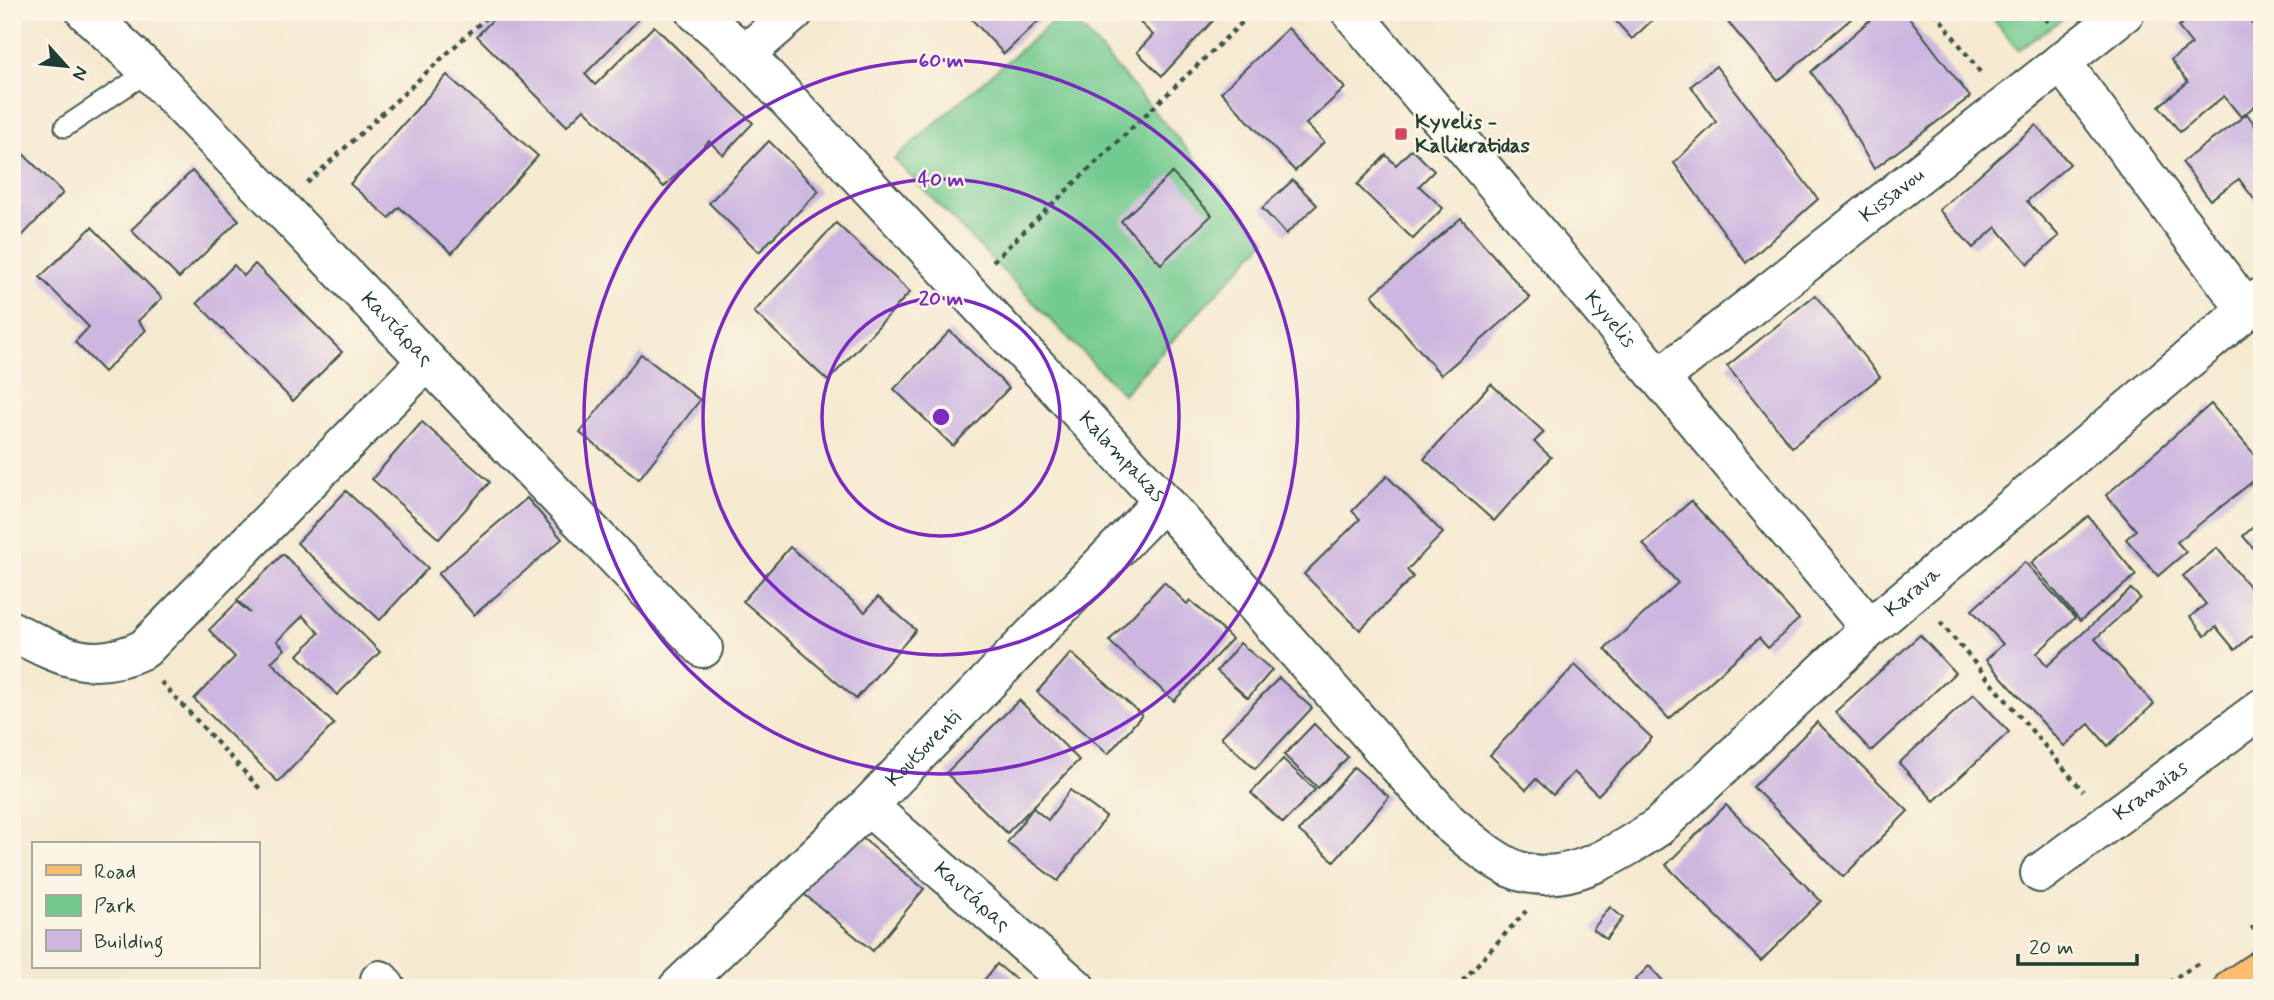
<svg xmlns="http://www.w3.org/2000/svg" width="2274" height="1000" font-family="Mynerve,sans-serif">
<rect width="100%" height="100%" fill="#fcf5e5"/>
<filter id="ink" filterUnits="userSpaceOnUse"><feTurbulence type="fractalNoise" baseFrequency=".0143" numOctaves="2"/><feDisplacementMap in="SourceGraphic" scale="14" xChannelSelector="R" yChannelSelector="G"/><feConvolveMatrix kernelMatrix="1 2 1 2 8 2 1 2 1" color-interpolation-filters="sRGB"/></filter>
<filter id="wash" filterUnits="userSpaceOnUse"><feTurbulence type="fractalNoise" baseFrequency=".00686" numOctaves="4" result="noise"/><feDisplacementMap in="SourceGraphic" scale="28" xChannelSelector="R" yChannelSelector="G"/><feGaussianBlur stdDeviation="1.57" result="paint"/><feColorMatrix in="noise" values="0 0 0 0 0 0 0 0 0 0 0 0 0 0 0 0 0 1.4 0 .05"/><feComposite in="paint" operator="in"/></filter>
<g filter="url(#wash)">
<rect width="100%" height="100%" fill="#f5e9d0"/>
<!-- green -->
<g fill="#73ca90" stroke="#498462" stroke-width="2">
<polygon points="1064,12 1068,12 1266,240 1123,394 894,159"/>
<polygon points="1987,12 2073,12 2018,50"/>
</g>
<g id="blocks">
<!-- building -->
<g fill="#cdb7e0">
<polygon points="500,12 634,12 640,18 585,74 595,85 654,26 753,123 723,155 709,141 664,187 584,109 567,126 477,36"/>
<polygon points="965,12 1048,12 1004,54"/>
<polygon points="1129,12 1221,12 1162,76 1137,52 1153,35"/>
<polygon points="1619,12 1661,12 1632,39 1613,18"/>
<polygon points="1723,12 1859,12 1778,81 1721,14"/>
<polygon points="1879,12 1905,12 1970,97 1874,169 1845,119 1811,72"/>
<polygon points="2196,12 2242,12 2262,36 2262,100 2241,117 2224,96 2180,132 2159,106 2188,82 2171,60 2192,44 2178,27"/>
<polygon points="1288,28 1345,88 1306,124 1324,142 1295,171 1221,92"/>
<polygon points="1716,66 1818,199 1746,263 1674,163 1716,122 1691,86"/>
<polygon points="447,75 538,156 452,253 399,207 389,218 350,184"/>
<polygon points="2247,114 2262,135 2262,210 2239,179 2210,200 2182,162"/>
<polygon points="2036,125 2070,164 2027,201 2059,236 2028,264 1996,227 1973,248 1939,210"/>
<polygon points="769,141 819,191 759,252 709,203"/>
<polygon points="12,143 63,193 21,237 12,229"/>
<polygon points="1412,149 1434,171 1419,186 1443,208 1413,239 1357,185 1386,155 1396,165"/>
<polygon points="192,171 239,220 179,278 131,230"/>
<polygon points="1172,173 1212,215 1161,264 1121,221"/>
<polygon points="1293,180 1317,205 1286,234 1262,208"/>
<polygon points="1461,218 1530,298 1441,375 1372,295"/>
<polygon points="836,223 910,292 828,381 754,312"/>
<polygon points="92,227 162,298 138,321 146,330 104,372 75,342 89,327 40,277"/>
<polygon points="255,264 342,352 293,401 197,303 234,265 244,276"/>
<polygon points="1815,295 1880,377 1792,447 1727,366"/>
<polygon points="950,331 1009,388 953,446 894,389"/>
<polygon points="641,354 700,400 639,479 580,433"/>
<polygon points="1491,384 1544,432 1534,442 1551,457 1494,521 1424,459"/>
<polygon points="2211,404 2262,463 2262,474 2177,542 2186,552 2158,576 2126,539 2136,530 2106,495"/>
<polygon points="422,422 490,482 439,539 372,479"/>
<polygon points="1387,476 1443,533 1407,570 1413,577 1360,630 1304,574 1360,519 1352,511"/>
<polygon points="346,491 428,568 380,620 297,543"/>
<polygon points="527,498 562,539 474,615 438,574"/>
<polygon points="1691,501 1799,619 1768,648 1759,638 1669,719 1605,649 1678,583 1643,544"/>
<polygon points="2088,516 2136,575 2080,621 2031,563"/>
<polygon points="2262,519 2262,558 2243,536"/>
<polygon points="790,547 865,612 878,597 916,630 856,699 743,601"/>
<polygon points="2217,548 2262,602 2262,627 2235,650 2216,627 2205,636 2190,617 2206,604 2183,576"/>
<polygon points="283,554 380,652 337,695 298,655 319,633 303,616 277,641 285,649 271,662 334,724 278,782 194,699 235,657 209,630 237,602 250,613 237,600"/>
<polygon points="2025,562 2075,618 2037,653 2047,666 2131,589 2140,598 2095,639 2154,704 2108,746 2089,724 2064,746 1986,660 2003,644 1972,610"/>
<polygon points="1164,582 1187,604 1190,600 1232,639 1174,701 1109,641"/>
<polygon points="1920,635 1955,673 1871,751 1835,712"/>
<polygon points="1240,643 1272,670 1248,698 1217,671"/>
<polygon points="1071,653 1142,715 1108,754 1037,692"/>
<polygon points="1575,665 1652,738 1598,795 1574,772 1553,795 1536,779 1526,790 1490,755"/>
<polygon points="1279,678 1312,708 1255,769 1221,737"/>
<polygon points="1974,694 2009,732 1934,801 1899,763"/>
<polygon points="1019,700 1079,760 1007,833 946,773"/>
<polygon points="1817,722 1908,811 1843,877 1753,787"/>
<polygon points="1314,724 1348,757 1318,788 1284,755"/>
<polygon points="1283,759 1315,790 1283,823 1251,793"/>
<polygon points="1354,767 1389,797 1334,861 1299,831"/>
<polygon points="1070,790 1106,817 1058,881 1007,843 1033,808 1048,820"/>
<polygon points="1726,805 1821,901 1761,961 1666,865"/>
<polygon points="849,827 924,889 873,951 798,889"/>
<polygon points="1610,907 1623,918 1606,939 1593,929"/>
<polygon points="997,964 1026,988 978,988"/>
<polygon points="1649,966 1670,988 1642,988 1635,980"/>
</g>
</g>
</g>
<g filter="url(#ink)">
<use href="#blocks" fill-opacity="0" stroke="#3f574b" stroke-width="2"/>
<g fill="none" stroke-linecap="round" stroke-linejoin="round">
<!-- service casing -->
<g stroke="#3f574b" stroke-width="23">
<polyline id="service" points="65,127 149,71"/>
</g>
<!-- minor casing -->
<g stroke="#3f574b" stroke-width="42">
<g id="minor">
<path id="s1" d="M86 12 149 71 703 648"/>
<path id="s2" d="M696 12 745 54 1163 501 1449 823C1470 840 1495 864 1522 872 1570 885 1620 852 1658 827L1870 628 2262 297"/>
<path id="s3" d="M1351 12 1870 628"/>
<polyline points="745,54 794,12"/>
<polyline points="2061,62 2246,309"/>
<path id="s4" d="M1661 377 2125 12"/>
<path d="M12 631C61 656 91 674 144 649L426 362"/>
<path id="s5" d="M868 806 1076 988"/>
<path id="s6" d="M2040 873 2262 708"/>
<polyline points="380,980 386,988"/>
<path id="s7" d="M678 988 868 806 1163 501"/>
</g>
</g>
<!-- primary casing -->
<g stroke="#3f574b" stroke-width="42">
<polyline id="primary" points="2233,988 2262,969"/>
</g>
<!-- path -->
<g stroke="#3f574b" stroke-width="4.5" stroke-dasharray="5 5" stroke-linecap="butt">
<polyline points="1935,12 1983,76"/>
<polyline points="2040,12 2048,22"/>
<polyline points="307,183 492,12"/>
<polyline points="993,261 1253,12"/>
<polyline points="1940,622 2083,791"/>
<polyline points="161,682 262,791"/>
<polyline points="2251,929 2262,922"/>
<polyline points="1456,988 1526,911"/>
<polyline points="2160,988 2202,961"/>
</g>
<!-- service -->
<use href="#service" stroke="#fff" stroke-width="19"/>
<!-- minor -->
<use href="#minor" stroke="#fff" stroke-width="38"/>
<!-- primary -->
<use href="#primary" stroke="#fdbc70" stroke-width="38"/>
</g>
</g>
<!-- distance rings -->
<g fill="none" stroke="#7b2cbf" stroke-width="3.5">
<circle cx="941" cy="417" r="119"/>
<circle cx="941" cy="417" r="238"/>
<circle cx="941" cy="417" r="357"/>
</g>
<!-- markers -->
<rect fill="#d1495b" stroke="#fcf5e5" stroke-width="2.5" x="1394" y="127" width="14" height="14" rx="3.5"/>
<g text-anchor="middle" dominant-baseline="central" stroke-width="5" stroke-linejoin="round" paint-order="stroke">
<!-- poi labels -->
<g font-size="21" font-weight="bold" fill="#1f3d34" stroke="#fcf5e5" text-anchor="start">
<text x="1415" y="122">Kyvelis -<tspan x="1415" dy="24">Kallikratidas</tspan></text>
</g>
<!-- street labels -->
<g font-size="21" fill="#1f3d34" stroke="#fcf5e5">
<text stroke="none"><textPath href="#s4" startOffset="294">Kissavou</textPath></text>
<text stroke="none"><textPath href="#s3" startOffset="402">Kyvelis</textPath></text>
<text stroke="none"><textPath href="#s1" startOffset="444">Καντάρας</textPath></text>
<text stroke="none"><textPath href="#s2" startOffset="616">Kalampakas</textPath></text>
<text stroke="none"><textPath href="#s2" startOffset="1690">Karava</textPath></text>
<text stroke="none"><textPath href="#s7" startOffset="343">Koutsoventi</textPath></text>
<text stroke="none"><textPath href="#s6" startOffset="138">Kranaias</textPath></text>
<text stroke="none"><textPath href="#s5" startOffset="138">Καντάρας</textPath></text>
</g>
</g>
<circle cx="941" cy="417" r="10" fill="#7b2cbf" stroke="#fcf5e5" stroke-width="3.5"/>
<g font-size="21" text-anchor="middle" font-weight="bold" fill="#7b2cbf" stroke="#fcf5e5" stroke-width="5" stroke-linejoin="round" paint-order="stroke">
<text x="941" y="67">60 m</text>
<text x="941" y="186">40 m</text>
<text x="941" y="305">20 m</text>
</g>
<!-- margin -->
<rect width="2274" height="1000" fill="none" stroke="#fcf5e5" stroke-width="42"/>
<!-- legend -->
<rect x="32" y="842" width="228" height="126" fill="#fcf5e5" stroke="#a4ab9e" stroke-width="2"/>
<rect x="46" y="865" width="35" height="10" fill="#fdbc70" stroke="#a4ab9e" stroke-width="2"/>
<text x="94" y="878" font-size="21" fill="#1f3d34">Road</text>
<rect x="46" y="895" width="35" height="21" fill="#73ca90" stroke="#a4ab9e" stroke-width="2"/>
<text x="94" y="912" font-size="21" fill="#1f3d34">Park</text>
<rect x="46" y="930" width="35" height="21" fill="#cdb7e0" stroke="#a4ab9e" stroke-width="2"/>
<text x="94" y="948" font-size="21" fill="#1f3d34">Building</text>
<!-- north arrow -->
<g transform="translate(66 66) rotate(117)" stroke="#fcf5e5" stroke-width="5" paint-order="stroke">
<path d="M0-5L12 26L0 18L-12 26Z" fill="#1f3d34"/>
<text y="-10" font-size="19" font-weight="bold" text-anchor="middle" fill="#1f3d34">N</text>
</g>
<!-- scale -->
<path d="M2018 954v10h119v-10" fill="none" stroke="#1f3d34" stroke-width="3.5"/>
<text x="2029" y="954" font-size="21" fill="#1f3d34" stroke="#fcf5e5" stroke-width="5" paint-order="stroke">20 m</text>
</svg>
